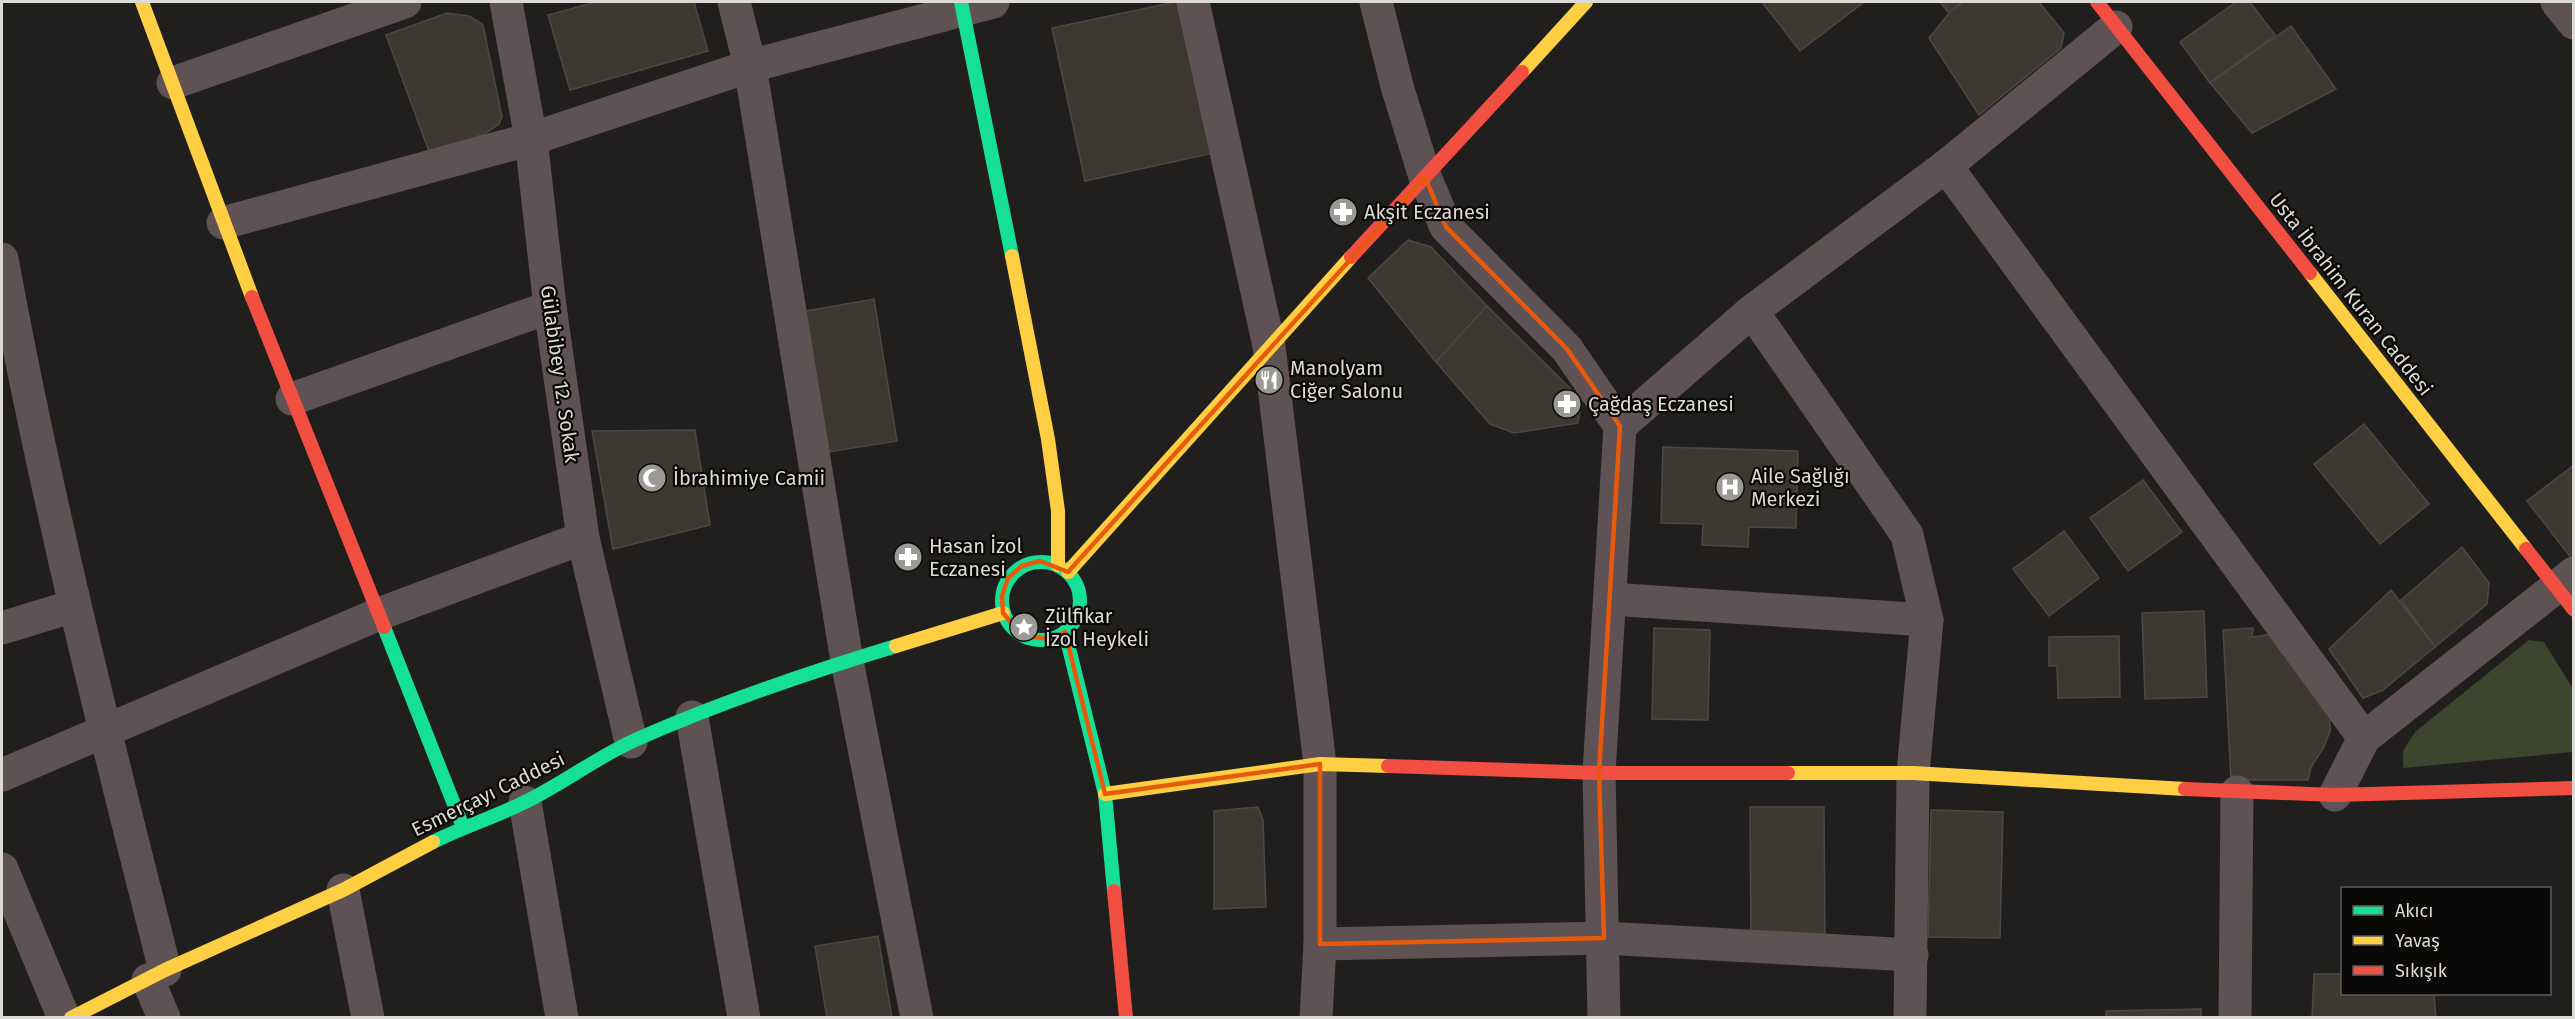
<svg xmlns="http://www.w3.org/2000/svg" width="2575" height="1019" font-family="'Fira Sans',sans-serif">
<rect width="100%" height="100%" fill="#211f1d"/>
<!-- green -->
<polygon fill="#3e452e" points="2529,640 2544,642 2573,689 2573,752 2403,768 2403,751 2415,732"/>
<!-- building -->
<g fill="#3e3930" stroke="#4b4948" stroke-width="1.5">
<polygon points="596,2 694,2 708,51 570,90 548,15"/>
<polygon points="1175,2 1181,2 1214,153 1085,181 1052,28"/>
<polygon points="1762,2 1864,2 1800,51"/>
<polygon points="1940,2 1963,2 1949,13"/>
<polygon points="1963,2 2039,2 2064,33 2061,48 1979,115 1929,38 1949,13"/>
<polygon points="2236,2 2250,2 2275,35 2210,83 2180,42"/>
<polygon points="447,13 469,16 483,25 502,117 499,124 484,134 430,154 386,35"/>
<polygon points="2291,26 2336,89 2252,133 2210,83"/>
<polygon points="1408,240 1431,247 1487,306 1436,362 1368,278"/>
<polygon points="874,299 897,441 829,452 805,311"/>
<polygon points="1487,306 1582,400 1578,423 1514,433 1490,424 1436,362"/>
<polygon points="2364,424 2429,504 2380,544 2314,464"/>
<polygon points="695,430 710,525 613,549 592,431"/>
<polygon points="1663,447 1798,451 1796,528 1749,527 1748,547 1702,545 1703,524 1661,523"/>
<polygon points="2574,465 2574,557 2572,559 2527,501"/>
<polygon points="2143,480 2182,532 2128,571 2090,518"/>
<polygon points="2064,531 2099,578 2049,616 2013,569"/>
<polygon points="2462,547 2489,583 2487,604 2435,647 2401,600"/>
<polygon points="2391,590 2435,647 2383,690 2363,698 2329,649"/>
<polygon points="2204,611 2207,697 2145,699 2142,613"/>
<polygon points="1654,628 1710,630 1708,720 1652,719"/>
<polygon points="2253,628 2252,637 2272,634 2330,717 2330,731 2324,747 2311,767 2308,780 2231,780 2223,630"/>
<polygon points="2119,636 2120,697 2058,698 2057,666 2049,666 2049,637"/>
<polygon points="1258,807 1263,820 1266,907 1214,909 1214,811"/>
<polygon points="1750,807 1824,807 1825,936 1751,936"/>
<polygon points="1931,810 2003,812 2000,938 1928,937"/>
<polygon points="878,936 892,1018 827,1018 815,946"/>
<polygon points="2314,974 2342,974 2342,994 2434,994 2436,1018 2312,1018"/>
<polygon points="2201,1009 2201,1018 2106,1018 2106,1011"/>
</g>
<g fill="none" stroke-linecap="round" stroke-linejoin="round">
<!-- street -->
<g stroke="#5f5254" stroke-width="33">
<polyline points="506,2 531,139 550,307 583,538 631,742"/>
<polyline points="734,2 750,66 847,661 917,1018"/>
<polyline points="1193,2 1269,346 1320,764 1320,944 1316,1018"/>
<polyline points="1376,2 1397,86 1425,177 1446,227 1567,349 1620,426 1599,773 1604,1018"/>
<polyline points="2557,2 2574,23"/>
<polyline points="173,83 405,2"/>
<polyline points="1946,166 2364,738"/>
<polyline points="223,223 531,139 750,66 993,2"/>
<path d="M2 259C46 498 105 734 165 970"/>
<polyline points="1752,311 1907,535 1927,620 1913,773 1910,1018"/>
<polyline points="292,399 550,307"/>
<polyline points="1620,426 1752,311 1946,166 2116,27"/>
<polyline points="1610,599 1927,620"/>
<polyline points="2,628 74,606"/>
<polyline points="692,717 744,1018"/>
<polyline points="2,775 379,614 583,538"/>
<polyline points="2335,795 2364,738 2574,573"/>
<polyline points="525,802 562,1018"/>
<polyline points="2,869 64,1018"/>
<polyline points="343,890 368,1018"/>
<polyline points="1320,944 1604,938 1912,955"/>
<polyline points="148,980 164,1018"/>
<polyline points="2235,1018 2237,792"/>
</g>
<!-- fast -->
<g stroke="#16e098" stroke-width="14">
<polyline points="961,2 1012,256"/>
<circle cx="1041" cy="601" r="39"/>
<polyline points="384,627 463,827"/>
<polyline points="1065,632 1105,794 1114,891"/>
<path d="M433 842C463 827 495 817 525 802 562 784 596 758 633 741 718 703 807 673 896 646"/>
</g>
<!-- slow -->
<g stroke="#ffcf43" stroke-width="14">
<polyline points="142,2 252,297"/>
<polyline points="1522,72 1586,2"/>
<polyline points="1012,256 1048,439 1058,511 1058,565"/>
<polyline points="2310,273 2526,549"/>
<polyline points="1068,572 1351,257"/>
<polyline points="896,646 1003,613"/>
<polyline points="1788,773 1913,773 2185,789"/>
<polyline points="1105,794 1320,764 1388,766"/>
<polyline points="71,1018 165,970 343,890 433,842"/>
</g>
<!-- jam -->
<g stroke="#f24e42" stroke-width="14">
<polyline points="2097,2 2310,273"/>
<polyline points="1351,257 1522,72"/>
<polyline points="252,297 384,627"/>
<polyline points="2526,549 2574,610"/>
<polyline points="1388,766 1599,773 1788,773"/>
<polyline points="2185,789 2335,795 2574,788"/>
<polyline points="1114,891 1126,1018"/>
</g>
</g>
<!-- marked area -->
<path fill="none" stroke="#e8590c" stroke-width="4.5" stroke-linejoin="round" d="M1425 177 1446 227 1567 349 1620 426 1599 773 1604 938 1320 944V764L1105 794 1065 632 1052 639 1023 636 1003 613 1002 596 1008 578 1022 566 1040 561 1068 572Z"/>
<!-- icons -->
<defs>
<g id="pharmacy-disc" transform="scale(1.5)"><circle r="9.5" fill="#9b9996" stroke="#0b0908"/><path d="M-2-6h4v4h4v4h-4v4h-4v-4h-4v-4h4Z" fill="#fff"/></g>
<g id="restaurant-disc" transform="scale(1.5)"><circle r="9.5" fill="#9b9996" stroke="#0b0908"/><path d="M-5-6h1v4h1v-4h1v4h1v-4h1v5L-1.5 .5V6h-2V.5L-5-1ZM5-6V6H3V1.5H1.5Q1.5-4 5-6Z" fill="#fff"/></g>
<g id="mosque-disc" transform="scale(1.5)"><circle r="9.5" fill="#9b9996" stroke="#0b0908"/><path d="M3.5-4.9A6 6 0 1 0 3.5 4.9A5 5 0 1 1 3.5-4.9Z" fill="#fff"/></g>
<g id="hospital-disc" transform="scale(1.5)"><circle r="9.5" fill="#9b9996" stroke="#0b0908"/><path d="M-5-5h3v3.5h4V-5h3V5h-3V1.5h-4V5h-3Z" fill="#fff"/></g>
<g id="sight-disc" transform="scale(1.5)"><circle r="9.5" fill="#9b9996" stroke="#0b0908"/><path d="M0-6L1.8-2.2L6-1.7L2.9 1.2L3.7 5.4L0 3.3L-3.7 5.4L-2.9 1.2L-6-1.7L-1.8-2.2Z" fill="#fff"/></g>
</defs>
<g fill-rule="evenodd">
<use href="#pharmacy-disc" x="1343" y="212"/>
<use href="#restaurant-disc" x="1269" y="380"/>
<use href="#pharmacy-disc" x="1567" y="404"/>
<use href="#mosque-disc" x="652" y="478"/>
<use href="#hospital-disc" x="1730" y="487"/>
<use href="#pharmacy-disc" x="908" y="557"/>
<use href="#sight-disc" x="1024" y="627"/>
</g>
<g text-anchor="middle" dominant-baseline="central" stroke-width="4.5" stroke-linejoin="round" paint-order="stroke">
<!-- poi labels -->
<g font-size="20" fill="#dcdad7" stroke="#0b0908" text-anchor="start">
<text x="1364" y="212">Akşit Eczanesi</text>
<text x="1290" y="368">Manolyam<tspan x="1290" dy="23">Ciğer Salonu</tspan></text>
<text x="1588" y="404">Çağdaş Eczanesi</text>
<text x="1751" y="476">Aile Sağlığı<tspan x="1751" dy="23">Merkezi</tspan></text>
<text x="673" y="478">İbrahimiye Camii</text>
<text x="929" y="546">Hasan İzol<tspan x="929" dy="23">Eczanesi</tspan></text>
<text x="1045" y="616">Zülfikar<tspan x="1045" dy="23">İzol Heykeli</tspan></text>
</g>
<!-- street labels -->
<g font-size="20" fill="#dcdad7" stroke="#0b0908">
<text transform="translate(2351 294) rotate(52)">Usta İbrahim Kuran Caddesi</text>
<text transform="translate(560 374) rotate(82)">Gülabibey 12. Sokak</text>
<text transform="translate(488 794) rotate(-26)">Esmerçayı Caddesi</text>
</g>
</g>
<!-- border -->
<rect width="2575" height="1019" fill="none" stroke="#dcdad7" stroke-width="6"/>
<!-- legend -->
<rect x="2341" y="887" width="210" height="108" fill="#0b0908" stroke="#5f5d5b" stroke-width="1.5"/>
<rect x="2353" y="906" width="30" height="9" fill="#16e098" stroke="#5f5d5b" stroke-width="1.5"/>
<text x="2395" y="917" font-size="18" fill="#dcdad7">Akıcı</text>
<rect x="2353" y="936" width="30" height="9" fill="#ffcf43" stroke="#5f5d5b" stroke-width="1.5"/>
<text x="2395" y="947" font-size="18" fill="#dcdad7">Yavaş</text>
<rect x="2353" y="966" width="30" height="9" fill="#f24e42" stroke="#5f5d5b" stroke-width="1.5"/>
<text x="2395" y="977" font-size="18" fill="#dcdad7">Sıkışık</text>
</svg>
